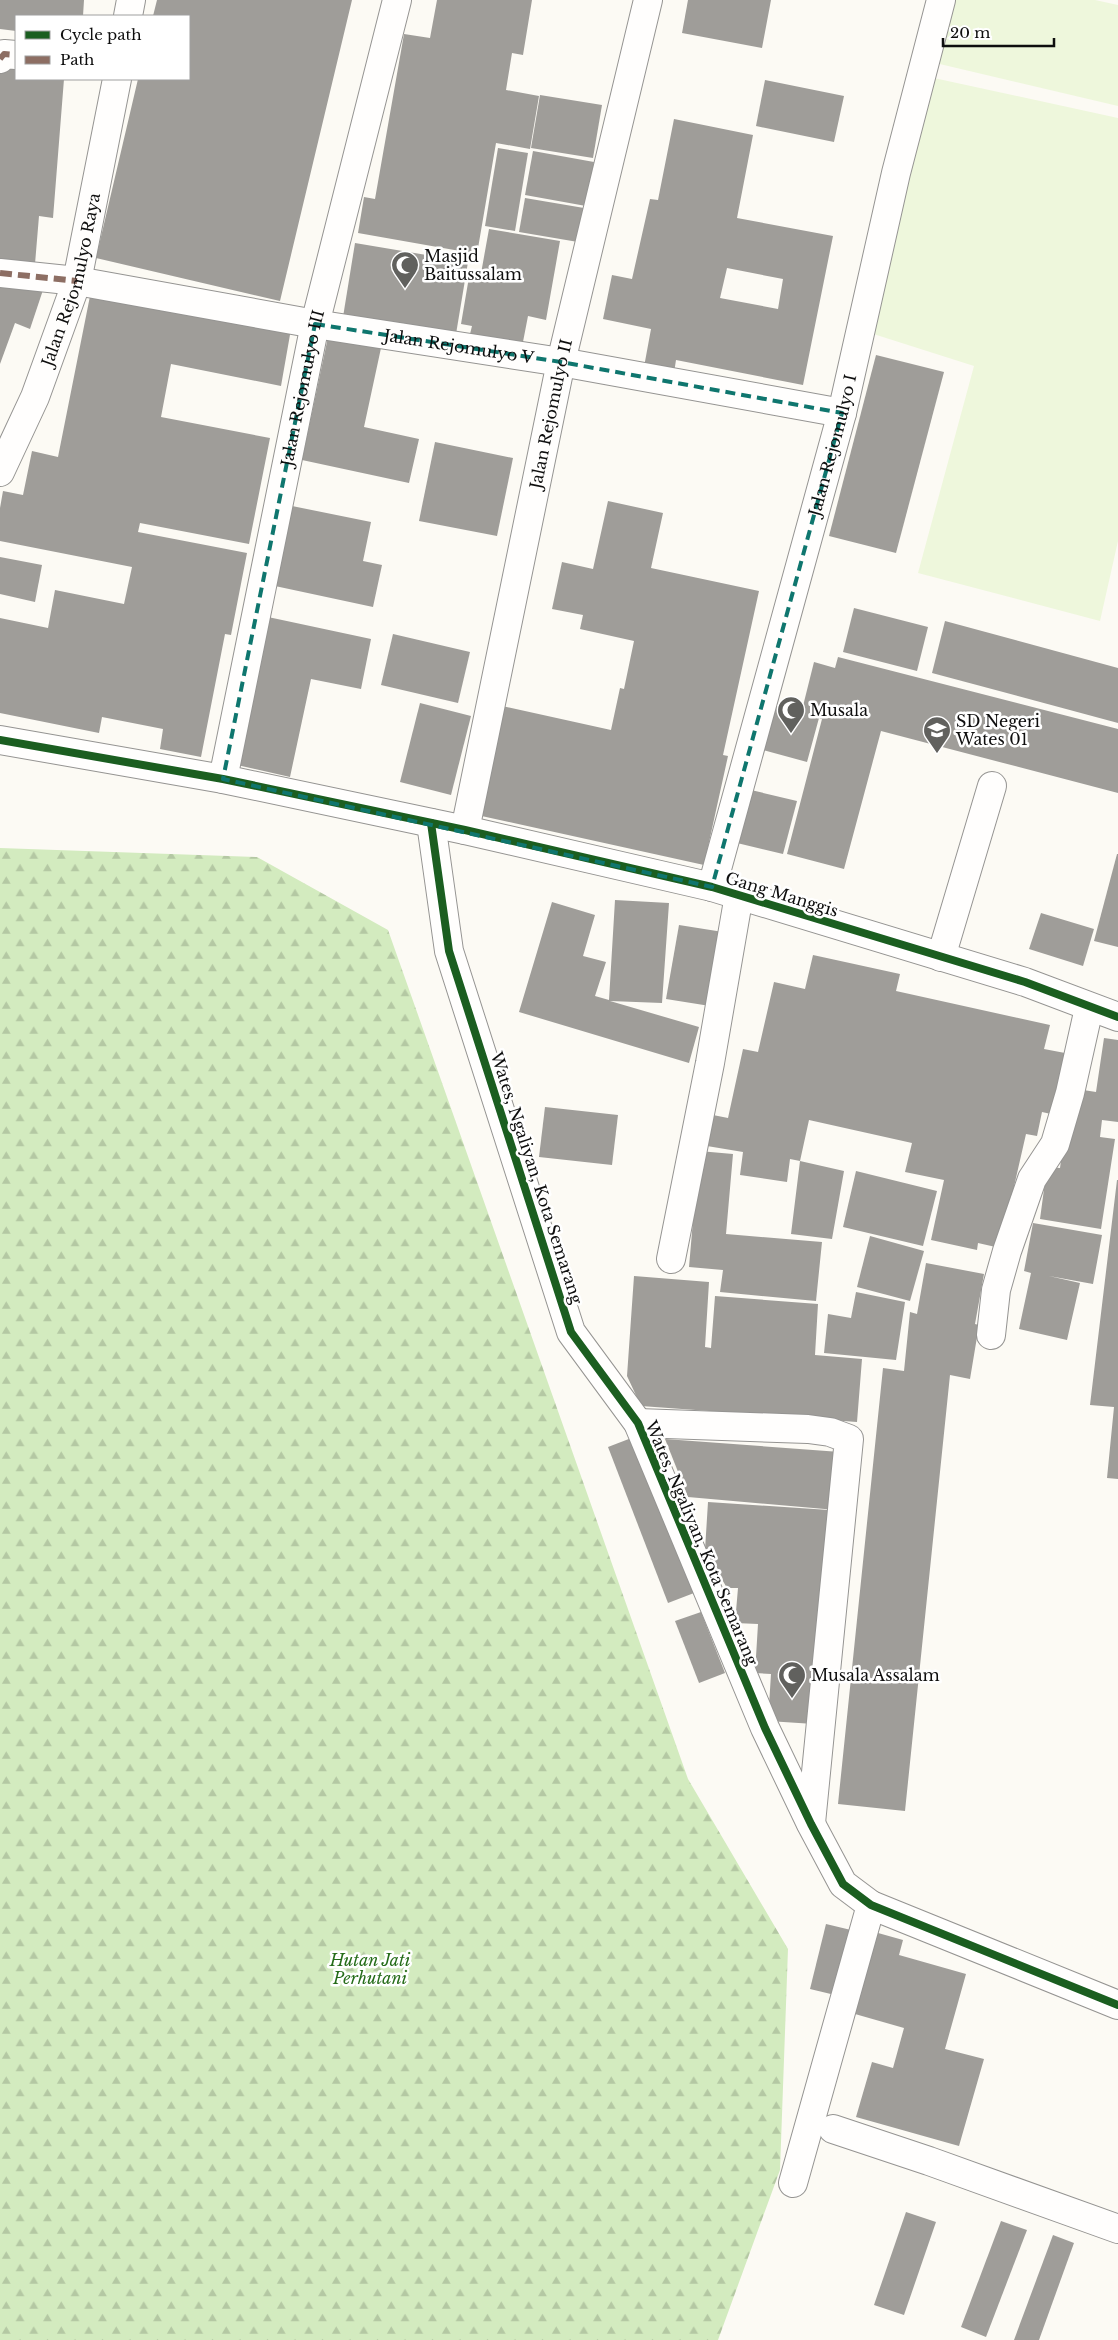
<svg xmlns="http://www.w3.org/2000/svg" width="1118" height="2340" font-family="'Libre Baskerville',serif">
<defs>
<pattern id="forest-firs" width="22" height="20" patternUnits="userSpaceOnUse" patternTransform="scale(1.25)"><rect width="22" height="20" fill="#d3ebbf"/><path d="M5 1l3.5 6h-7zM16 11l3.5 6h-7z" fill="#b4c8a3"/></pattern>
</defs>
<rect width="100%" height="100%" fill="#fcfaf4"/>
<!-- forest -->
<polygon fill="url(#forest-firs)" points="0,848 257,857 388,930 688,1779 788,1949 780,2170 718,2340 0,2340"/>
<!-- pitch -->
<g fill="#eef7dc">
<polygon points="942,0 1095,0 1118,5 1118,106 927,61"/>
<polygon points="920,75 1118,118 1118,541 1100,621 918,573 974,366 864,331"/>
</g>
<!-- building -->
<g fill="#9f9d99" fill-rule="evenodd">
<polygon points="0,0 84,0 83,16 16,16 16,31 0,29"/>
<polygon points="157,0 352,0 280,301 96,258 138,79 189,79 189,16 153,16"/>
<polygon points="437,0 532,0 523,55 512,53 506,90 539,96 530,149 496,143 477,254 358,233 364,197 375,199 404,34 430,38"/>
<polygon points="688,0 771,0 762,48 682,33"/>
<polygon points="0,66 16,67 16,79 64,79 53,218 39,216 35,264 0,261"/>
<polygon points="765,80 844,96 834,142 756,126"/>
<polygon points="540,95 602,105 593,158 531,148"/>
<path d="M674 119 753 135 737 218 833 236 803 385 676 360 674 373 644 367 651 329 603 319 612 275 632 279 650 199 658 200ZM727 268 783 279 778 309 720 298Z"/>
<polygon points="498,148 528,153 515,231 485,226"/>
<polygon points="533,151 594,162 586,206 525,195"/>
<polygon points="525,198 584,208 578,242 519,232"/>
<polygon points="489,229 560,241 546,320 528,316 522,347 469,338 472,326 461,324 469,277 480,279"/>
<polygon points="355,243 468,262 456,334 343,317"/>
<polygon points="0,276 46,281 30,329 15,323 0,364"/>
<polygon points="91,291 291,329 281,386 171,364 161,417 270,438 249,544 140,523 138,532 247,553 231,635 225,634 201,757 160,749 163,729 102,717 99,733 0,713 0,618 48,628 55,590 124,604 132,567 0,541 0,508 3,491 23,495 32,451 58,457"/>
<polygon points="328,337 381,348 364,427 419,439 409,483 302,460"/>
<polygon points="876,355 944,372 896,553 829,536"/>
<polygon points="435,442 513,458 497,536 419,521"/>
<polygon points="608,501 663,513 651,568 759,591 723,755 728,756 704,865 477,815 502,706 611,730 620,688 624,689 634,641 580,629 583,615 552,609 562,562 593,569"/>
<polygon points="292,506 371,522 363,561 382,565 373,607 275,586"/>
<polygon points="0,557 42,565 35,602 0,594"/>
<polygon points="854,608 928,627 917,671 843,652"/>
<polygon points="268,617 371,639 361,689 311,679 290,777 237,765"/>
<polygon points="945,621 1118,668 1118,723 932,673"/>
<polygon points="393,634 470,652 458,703 381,685"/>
<polygon points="838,657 1118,729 1118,793 881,731 844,869 787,854 822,719 819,718 807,762 763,750 775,707 801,714 814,662 835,668"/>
<polygon points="420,703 471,716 451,795 400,782"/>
<polygon points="751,790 797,801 783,854 737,843"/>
<polygon points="1117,854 1118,854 1118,947 1094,941"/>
<polygon points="615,900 669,903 662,1003 610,1001 699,1027 689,1063 519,1012 552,902 595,915 583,956 606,962 595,996 609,1000"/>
<polygon points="1041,913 1094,929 1083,966 1029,949"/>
<polygon points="679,925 723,932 710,1006 666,999"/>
<polygon points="813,955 900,974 896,991 1050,1025 1044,1049 1065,1053 1051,1114 1042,1112 1037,1136 1026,1134 1000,1248 978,1243 977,1250 931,1240 944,1180 905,1172 912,1143 809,1120 800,1161 844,1171 832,1239 791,1234 800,1161 790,1159 787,1182 740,1175 743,1152 707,1146 713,1115 728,1118 743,1049 758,1052 774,982 805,989"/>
<polygon points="1104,1038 1118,1040 1118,1122 1102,1120 1100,1137 1115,1139 1101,1229 1040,1219 1047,1167 1060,1168 1065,1131 1077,1089 1096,1092"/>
<polygon points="545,1107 618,1115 612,1165 539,1157"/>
<polygon points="699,1151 733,1154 726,1234 822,1242 816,1301 720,1292 723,1270 689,1267"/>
<polygon points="856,1171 937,1191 923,1246 843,1227"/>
<polygon points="1117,1180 1118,1180 1118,1479 1107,1478 1114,1407 1090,1405"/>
<polygon points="1033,1223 1102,1235 1093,1284 1049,1276 1080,1283 1067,1340 1019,1329 1031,1273 1024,1271"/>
<polygon points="870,1236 924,1251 910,1301 857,1287"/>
<polygon points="926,1263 984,1274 975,1324 979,1325 970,1379 950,1375 905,1811 838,1804 883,1368 904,1371 910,1312 917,1314"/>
<polygon points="634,1276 709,1282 705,1347 711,1348 715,1296 818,1304 815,1355 862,1359 857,1422 641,1406 627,1376"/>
<polygon points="856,1292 905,1302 896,1360 824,1353 828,1314 851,1318"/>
<polygon points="634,1437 694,1593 668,1603 608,1447"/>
<polygon points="665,1439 840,1452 836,1510 688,1497"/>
<polygon points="708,1502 829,1510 814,1724 768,1721 771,1674 755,1673 758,1624 735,1623 738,1588 727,1588 705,1550"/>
<polygon points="701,1612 725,1673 699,1683 675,1621"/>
<polygon points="826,1924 851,1930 835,1995 810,1989"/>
<polygon points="871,1931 903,1940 899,1955 966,1974 945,2049 984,2059 959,2146 856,2117 872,2062 893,2068 904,2028 848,2012"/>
<polygon points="906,2212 936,2222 904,2315 874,2305"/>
<polygon points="1001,2221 1027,2230 986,2337 961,2327"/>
<polygon points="1053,2235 1074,2243 1039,2340 1014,2340"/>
</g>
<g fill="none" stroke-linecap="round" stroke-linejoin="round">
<!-- minor casing -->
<g stroke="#959492" stroke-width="30">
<g id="minor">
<polyline points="128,16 131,0"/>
<polyline points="0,59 4,54 16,55"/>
<path id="s1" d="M0 273 77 281 315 324 561 362 842 413"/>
<path id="s2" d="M0 472 35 397 77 281 117 79"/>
<polyline points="0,740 223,779 465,830 712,887 1025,982 1118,1017"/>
<path id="s3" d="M223 779 315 324 397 0"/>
<polyline points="431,823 449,951 571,1332 638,1423 765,1728 811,1824 843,1884 871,1905 1118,2005"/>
<path id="s4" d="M465 830 561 362 648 0"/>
<path id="s5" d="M712 887 842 413 896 173 941 0"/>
<polyline points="941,957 992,786"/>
<polyline points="671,1259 710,1063 739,895"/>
<polyline points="991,1335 996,1290 1007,1251 1032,1179 1055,1144 1070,1093 1089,1008"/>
<polyline points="638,1423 808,1429 830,1432 849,1439 811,1823"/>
<polyline points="833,2129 929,2161 1118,2229"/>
<polyline points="793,2183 871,1905"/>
</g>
</g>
<!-- minor -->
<use href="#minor" stroke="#fffefd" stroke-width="28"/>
<!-- quiet -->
<g stroke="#8d6e63" stroke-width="6" stroke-dasharray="12 6" stroke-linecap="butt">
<polyline points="0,59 4,54 16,55"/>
<polyline points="0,273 77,281"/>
</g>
<!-- cycleway casing -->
<g stroke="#fff" stroke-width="11">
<g id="cycleway">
<polyline points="0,740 223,779 465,830 712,887 1025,982 1118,1017"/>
<polyline points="431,823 449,951 571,1332 638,1423 765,1728 811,1824 843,1884 871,1905 1118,2005"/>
</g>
</g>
<!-- cycleway -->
<use href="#cycleway" stroke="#1b5e20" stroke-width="8"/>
</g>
<!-- marked area -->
<path fill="none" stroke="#0f766e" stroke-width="4" stroke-dasharray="10 6" stroke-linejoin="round" d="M315 324 561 362 842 413 712 887 223 779Z"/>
<!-- icons -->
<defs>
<g id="mosque-pin" transform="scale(1.4375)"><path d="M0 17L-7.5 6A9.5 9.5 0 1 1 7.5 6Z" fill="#61615e" stroke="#fff"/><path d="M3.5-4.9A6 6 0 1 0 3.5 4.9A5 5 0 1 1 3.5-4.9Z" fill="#fff"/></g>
<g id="school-pin" transform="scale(1.4375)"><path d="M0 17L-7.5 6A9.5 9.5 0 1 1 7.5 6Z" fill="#61615e" stroke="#fff"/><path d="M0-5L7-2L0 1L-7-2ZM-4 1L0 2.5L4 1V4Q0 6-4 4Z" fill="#fff"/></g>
</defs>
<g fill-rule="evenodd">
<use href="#mosque-pin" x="405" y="265"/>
<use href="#mosque-pin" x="791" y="710"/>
<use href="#school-pin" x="937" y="730"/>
<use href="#mosque-pin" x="792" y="1675"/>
</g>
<g text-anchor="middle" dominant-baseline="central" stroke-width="5" stroke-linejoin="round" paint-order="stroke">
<!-- poi labels -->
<g font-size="16" fill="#0e0e0e" stroke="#fff" text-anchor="start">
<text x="424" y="256">Masjid<tspan x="424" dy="18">Baitussalam</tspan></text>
<text x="810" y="710">Musala</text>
<text x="956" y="721">SD Negeri<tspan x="956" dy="18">Wates 01</tspan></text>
<text x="811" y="1675">Musala Assalam</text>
</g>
<!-- street labels -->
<g font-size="16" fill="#0e0e0e" stroke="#fff">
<text stroke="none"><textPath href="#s2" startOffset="206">Jalan Rejomulyo Raya</textPath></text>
<text stroke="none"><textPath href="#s1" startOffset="465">Jalan Rejomulyo V</textPath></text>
<text stroke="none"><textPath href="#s3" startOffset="399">Jalan Rejomulyo III</textPath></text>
<text stroke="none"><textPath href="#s4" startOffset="425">Jalan Rejomulyo II</textPath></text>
<text stroke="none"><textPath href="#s5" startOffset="458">Jalan Rejomulyo I</textPath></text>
<text transform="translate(782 894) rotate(17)">Gang Manggis</text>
<text transform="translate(537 1178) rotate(72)">Wates, Ngaliyan, Kota Semarang</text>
<text transform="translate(702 1543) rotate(67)">Wates, Ngaliyan, Kota Semarang</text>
</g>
<!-- park labels -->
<g font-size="16" font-style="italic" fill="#256c19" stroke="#fff">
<text x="370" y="1960">Hutan Jati<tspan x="370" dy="18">Perhutani</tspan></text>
</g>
</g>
<!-- legend -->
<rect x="15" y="15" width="175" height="65" fill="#ffffff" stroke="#9f9f9f"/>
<rect x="25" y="31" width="25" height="8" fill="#1b5e20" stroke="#9f9f9f"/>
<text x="60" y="40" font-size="15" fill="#0e0e0e">Cycle path</text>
<rect x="25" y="56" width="25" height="8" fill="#8d6e63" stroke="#9f9f9f"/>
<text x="60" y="65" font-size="15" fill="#0e0e0e">Path</text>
<!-- scale -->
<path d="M943 38v8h111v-8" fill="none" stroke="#0e0e0e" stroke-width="2.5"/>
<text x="950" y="38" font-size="15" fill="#0e0e0e" stroke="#ffffff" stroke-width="4" paint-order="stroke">20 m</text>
</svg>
